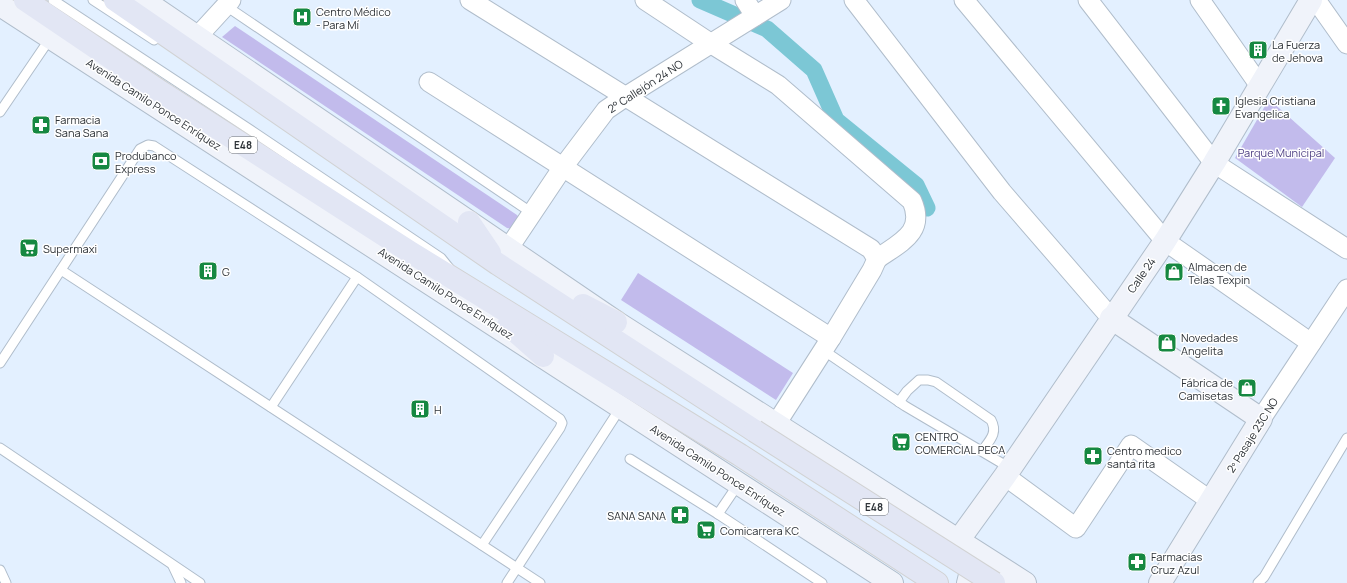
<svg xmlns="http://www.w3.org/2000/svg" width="1347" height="583" font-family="Manrope,sans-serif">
<rect width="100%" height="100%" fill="#e3f0ff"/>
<!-- green -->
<g fill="#c2bbec">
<polygon points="235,26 517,215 520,219 514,229 507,228 222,37"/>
<polygon points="1269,99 1335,158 1302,207 1235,158"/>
<polygon points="638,273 793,373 776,400 621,300"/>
</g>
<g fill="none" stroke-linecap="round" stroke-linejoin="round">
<!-- canal -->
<polyline stroke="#7cc7d5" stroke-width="17" points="700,0 767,29 814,70 836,120 916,185 927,208"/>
<!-- lane casing -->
<g stroke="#b0bdcb" stroke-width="11">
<g id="lane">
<polyline points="53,0 255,133 441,258 449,268"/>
<polyline points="93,0 154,40"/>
<polyline points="226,6 532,213"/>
<polyline points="0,112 51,37"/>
<polyline points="61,270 540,583"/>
<polyline points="823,350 905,406 1010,468"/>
<polyline points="0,363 140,149 148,145 154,146 357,277 560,419 562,423 560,428 482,545"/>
<path d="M899 402 907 391 919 380H928L936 382 991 420C998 433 990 440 982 451"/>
<polyline points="271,407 357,277"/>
<polyline points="0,448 200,583"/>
<polyline points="630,459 718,514 739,483"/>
<polyline points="718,514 822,583"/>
<polyline points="173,566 181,583"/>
<polyline points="0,570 6,583"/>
<polyline points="507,583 621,407"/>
<polyline points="1258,583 1264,577 1347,438"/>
</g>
</g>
<!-- street casing -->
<g stroke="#b0bdcb" stroke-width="21">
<g id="street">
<polyline points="470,0 871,249 877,259 872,270 831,338 776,424"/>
<path d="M645 0 710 43 778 85 912 201C926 233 899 243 877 259"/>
<polyline points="745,0 755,16"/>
<polyline points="854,0 1002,192 1111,318"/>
<polyline points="964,0 1165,241 1311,343"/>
<polyline points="1088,0 1214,163 1347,249"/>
<polyline points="1200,0 1260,86"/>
<polyline points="1316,0 1347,44"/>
<polyline points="197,37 231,0"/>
<polyline points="429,82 831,338"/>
<polyline points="500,261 563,167 606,110 625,97 781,0"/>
<polyline points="1261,419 1347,289"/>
<polyline points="1005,476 1076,528 1131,445 1211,501"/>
</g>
</g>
<!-- secondary casing -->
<g stroke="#b0bdcb" stroke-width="24">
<g id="secondary">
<polyline points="143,0 616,322 1025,583"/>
<polyline points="0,5 892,583"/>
<polyline points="1111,318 1261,419 1160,583"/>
<path d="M968 583C974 565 968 556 958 541L1005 476 1165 241 1214 163 1311 0"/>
</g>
</g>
<!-- primary casing -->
<g stroke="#d1d2d3" stroke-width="24">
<g id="primary">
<polyline points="25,0 161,92 410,252 740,455 937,583"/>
<polyline points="115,0 498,264 755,431"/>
<polyline points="469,222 490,253"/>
<polyline points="583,305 616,322"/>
<polyline points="508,325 543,356"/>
</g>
</g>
<!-- lane -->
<use href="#lane" stroke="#fff" stroke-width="9"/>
<!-- street -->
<use href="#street" stroke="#fff" stroke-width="19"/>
<!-- secondary -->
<use href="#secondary" stroke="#f0f3fa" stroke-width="22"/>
<!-- primary -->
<use href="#primary" stroke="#e2e6f4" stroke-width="22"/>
<!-- primary-bridge casing -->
<g stroke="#d1d2d3" stroke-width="24" stroke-linecap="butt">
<polyline id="primary-bridge" points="755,431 994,583"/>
</g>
<!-- primary-bridge -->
<use href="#primary-bridge" stroke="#e2e6f4" stroke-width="22"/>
</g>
<!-- icons -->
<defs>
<g id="hospital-square" transform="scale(1)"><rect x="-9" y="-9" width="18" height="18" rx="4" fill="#168841" stroke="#fff"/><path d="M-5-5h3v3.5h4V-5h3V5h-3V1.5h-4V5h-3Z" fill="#fff"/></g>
<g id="building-square" transform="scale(1)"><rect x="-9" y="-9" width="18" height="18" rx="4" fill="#168841" stroke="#fff"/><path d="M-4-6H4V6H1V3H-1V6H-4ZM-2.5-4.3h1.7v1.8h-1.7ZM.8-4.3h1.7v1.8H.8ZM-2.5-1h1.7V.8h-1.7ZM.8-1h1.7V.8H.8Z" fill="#fff"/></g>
<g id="church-square" transform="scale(1)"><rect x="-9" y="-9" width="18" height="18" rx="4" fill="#168841" stroke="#fff"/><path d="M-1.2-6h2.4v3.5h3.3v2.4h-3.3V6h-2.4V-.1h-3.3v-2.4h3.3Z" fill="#fff"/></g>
<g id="pharmacy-square" transform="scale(1)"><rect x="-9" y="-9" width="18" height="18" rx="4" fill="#168841" stroke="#fff"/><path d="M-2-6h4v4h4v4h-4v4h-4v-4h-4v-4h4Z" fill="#fff"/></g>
<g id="bank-square" transform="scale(1)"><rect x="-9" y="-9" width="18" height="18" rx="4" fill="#168841" stroke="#fff"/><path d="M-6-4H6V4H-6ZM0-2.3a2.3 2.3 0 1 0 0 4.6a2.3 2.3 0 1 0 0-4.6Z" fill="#fff"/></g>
<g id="supermarket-square" transform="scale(1)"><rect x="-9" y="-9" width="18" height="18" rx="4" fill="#168841" stroke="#fff"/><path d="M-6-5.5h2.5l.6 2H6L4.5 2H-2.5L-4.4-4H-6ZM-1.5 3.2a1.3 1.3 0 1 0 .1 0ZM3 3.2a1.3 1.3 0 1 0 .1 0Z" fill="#fff"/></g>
<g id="shop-square" transform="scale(1)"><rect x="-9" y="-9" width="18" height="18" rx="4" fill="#168841" stroke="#fff"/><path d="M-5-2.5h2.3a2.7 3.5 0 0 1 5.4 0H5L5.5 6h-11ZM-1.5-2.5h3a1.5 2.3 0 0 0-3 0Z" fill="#fff"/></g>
</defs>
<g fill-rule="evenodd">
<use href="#hospital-square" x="302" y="17"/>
<use href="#building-square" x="1258" y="50"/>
<use href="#church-square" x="1221" y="106"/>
<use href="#pharmacy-square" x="41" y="125"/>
<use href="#bank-square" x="101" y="161"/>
<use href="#supermarket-square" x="29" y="248"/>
<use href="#building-square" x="208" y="271"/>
<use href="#shop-square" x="1174" y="272"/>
<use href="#shop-square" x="1167" y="343"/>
<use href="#shop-square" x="1247" y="388"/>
<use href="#building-square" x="420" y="409"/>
<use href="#supermarket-square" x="901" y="442"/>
<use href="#pharmacy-square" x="1093" y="456"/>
<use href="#pharmacy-square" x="680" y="515"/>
<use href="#supermarket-square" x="706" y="530"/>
<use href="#pharmacy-square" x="1137" y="562"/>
</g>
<g text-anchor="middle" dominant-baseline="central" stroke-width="3" stroke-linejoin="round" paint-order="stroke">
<!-- shield labels -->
<g fill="#fff" stroke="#6d7074" stroke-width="1">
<rect x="229" y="137" width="28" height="16" rx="3"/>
<rect x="860" y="499" width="28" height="16" rx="3"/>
</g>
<g font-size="10" font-weight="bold" fill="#2e3338">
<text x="243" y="145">E48</text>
<text x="874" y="507">E48</text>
</g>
<!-- poi labels -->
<g font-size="11" fill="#2e3338" stroke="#fff" text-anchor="start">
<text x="316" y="11">Centro Médico<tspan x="316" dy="13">- Para Mí</tspan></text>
<text x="1272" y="44">La Fuerza<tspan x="1272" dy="13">de Jehova</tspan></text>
<text x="1235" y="100">Iglesia Cristiana<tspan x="1235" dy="13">Evangelica</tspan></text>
<text x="55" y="119">Farmacia<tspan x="55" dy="13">Sana Sana</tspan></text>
<text x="115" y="155">Produbanco<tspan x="115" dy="13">Express</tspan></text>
<text x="43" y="248">Supermaxi</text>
<text x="1188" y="266">Almacen de<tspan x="1188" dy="13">Telas Texpin</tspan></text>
<text x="222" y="271">G</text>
<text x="1181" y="337">Novedades<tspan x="1181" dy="13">Angelita</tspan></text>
<text x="1233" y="382" text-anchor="end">Fábrica de<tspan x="1233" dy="13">Camisetas</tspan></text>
<text x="434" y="409">H</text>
<text x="915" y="436">CENTRO<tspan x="915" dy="13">COMERCIAL PECA</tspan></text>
<text x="1107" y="450">Centro medico<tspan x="1107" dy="13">santa rita</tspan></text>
<text x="666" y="515" text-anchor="end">SANA SANA</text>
<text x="720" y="530">Comicarrera KC</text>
<text x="1151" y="556">Farmacias<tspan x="1151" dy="13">Cruz Azul</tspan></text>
</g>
<!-- street labels -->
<g font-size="11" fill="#2e3338" stroke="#fff">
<text transform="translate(645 86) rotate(-33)">2° Callejón 24 NO</text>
<text transform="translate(154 104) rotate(33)">Avenida Camilo Ponce Enríquez</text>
<text transform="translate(1141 275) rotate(-55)">Calle 24</text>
<text transform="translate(446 293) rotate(33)">Avenida Camilo Ponce Enríquez</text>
<text transform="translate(1252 435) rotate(-58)">2º Pasaje 23C NO</text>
<text transform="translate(718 470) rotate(33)">Avenida Camilo Ponce Enríquez</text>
</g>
<!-- park labels -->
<g font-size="11" fill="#504285" stroke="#fff">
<text x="1281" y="152">Parque Municipal</text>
</g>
</g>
</svg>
